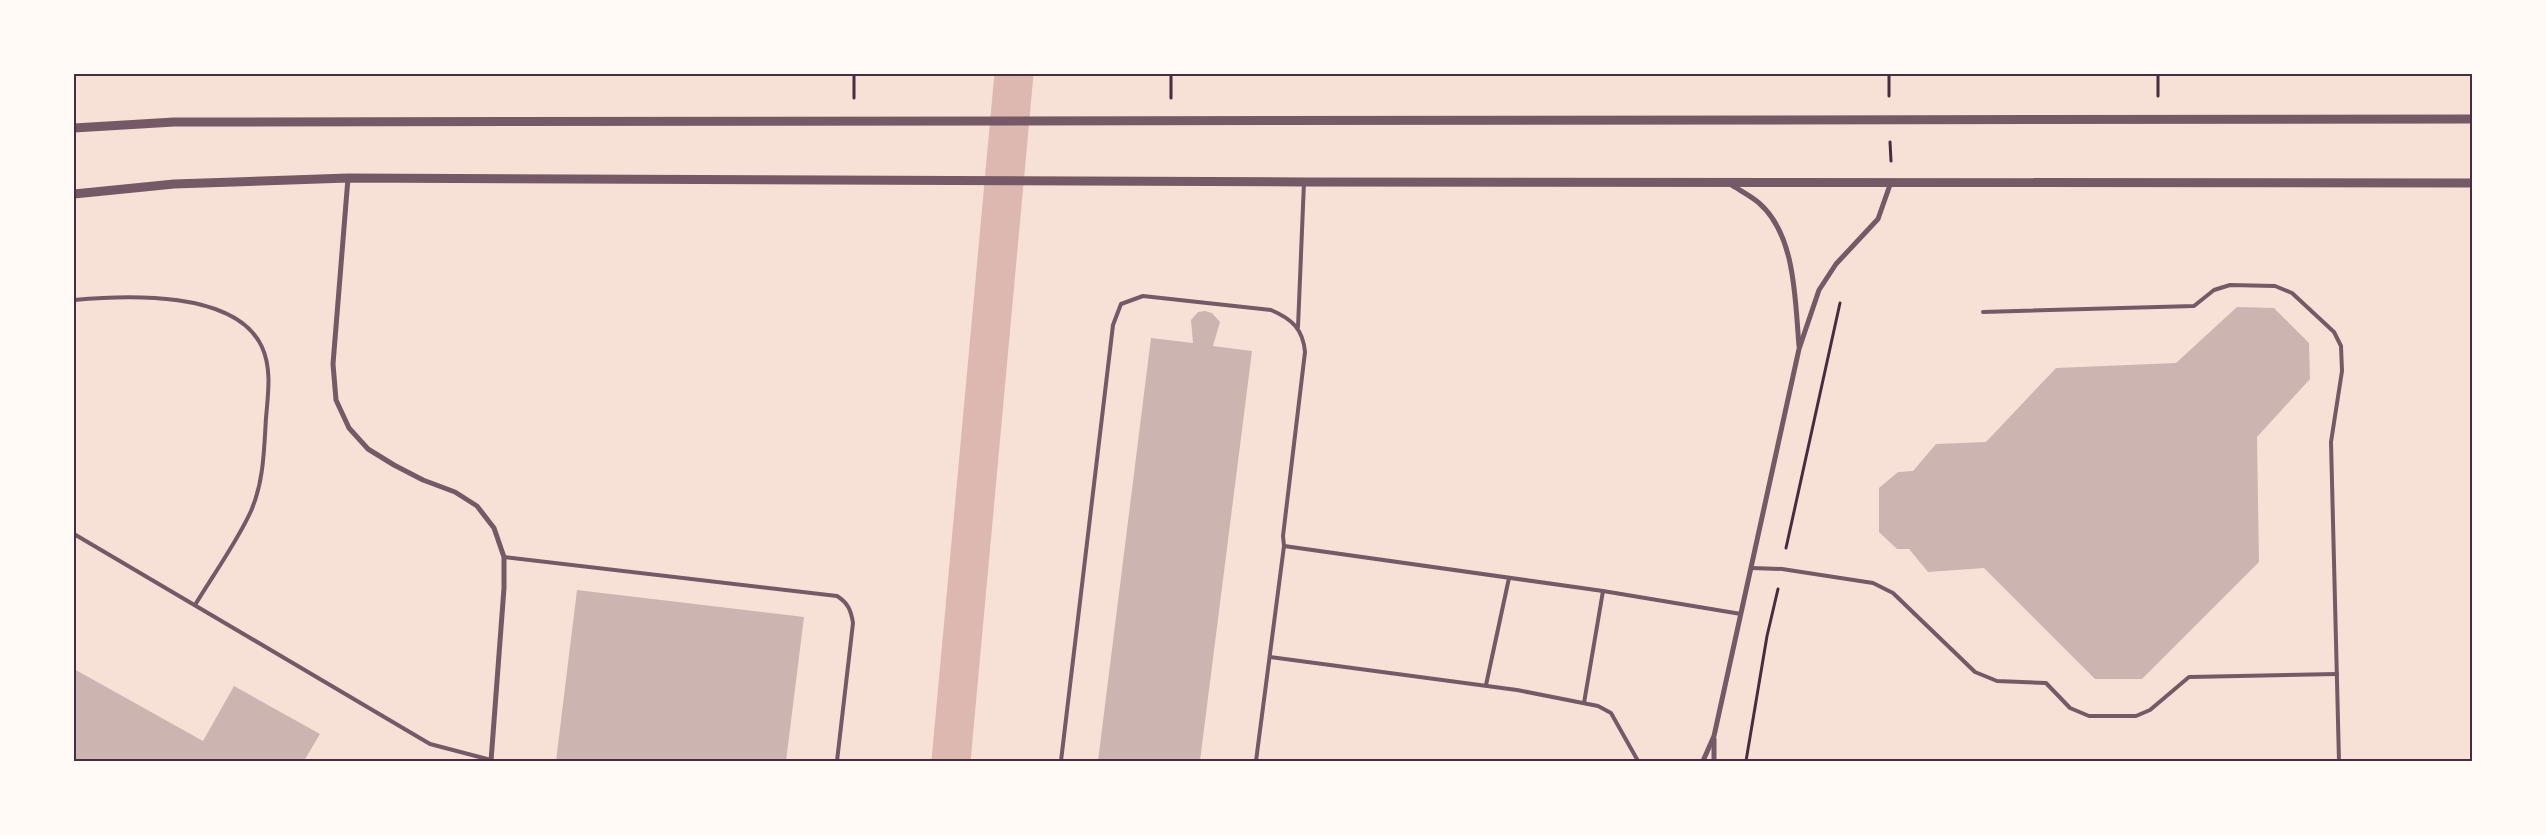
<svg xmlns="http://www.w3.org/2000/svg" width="2546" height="835" font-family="Spectral,serif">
<rect width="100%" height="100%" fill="#f7e1d7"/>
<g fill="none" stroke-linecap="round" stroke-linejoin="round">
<!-- canal -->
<polyline stroke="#dcb8b0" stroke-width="39" points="951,761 1014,74"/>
</g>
<!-- building -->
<g fill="#ccb4b1">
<polygon points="2237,307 2274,308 2309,343 2310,379 2257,437 2259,562 2142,679 2095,679 1984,568 1928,572 1909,549 1897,549 1879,532 1879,488 1898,472 1913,471 1936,444 1986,442 2056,368 2176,363"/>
<polygon points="1205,311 1212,313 1220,322 1213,346 1252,351 1200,761 1098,761 1151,338 1193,343 1191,320 1198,312"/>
<polygon points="577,590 804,617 786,761 556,761"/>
<polygon points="74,669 203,741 234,686 320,734 304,761 74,761"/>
</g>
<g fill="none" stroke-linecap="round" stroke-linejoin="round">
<!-- path -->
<g stroke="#4a2c40" stroke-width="3">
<polyline points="854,74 854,98"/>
<polyline points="1889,74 1889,96"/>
<polyline points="2158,96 2158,74"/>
<polyline points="1171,98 1171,74"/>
<polyline points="1890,142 1891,161"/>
<polyline points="1786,548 1840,303"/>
<polyline points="1746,761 1767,636 1778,589"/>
</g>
<!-- service -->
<g stroke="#755966" stroke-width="4">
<path d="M74 300C126 295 236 290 262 347 272 369 268 394 266 418 264 449 264 481 251 511 237 542 213 575 195 605"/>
<polyline points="1983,312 2194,306 2214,290 2230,285 2275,286 2292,293 2334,332 2341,346 2342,371 2331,442 2339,761"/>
<polyline points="1298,327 1304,182"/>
<polyline points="74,534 430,744 491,760"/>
<polyline points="1284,546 1603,591 1741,614"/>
<path d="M504 557 837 596C848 603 851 610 853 623L837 761"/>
<polyline points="1751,568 1782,569 1873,583 1893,593 1975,672 1997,681 2046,683 2070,708 2089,716 2136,716 2150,710 2189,677 2337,674"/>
<polyline points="1270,657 1517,690 1598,706 1611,713 1638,761"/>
<polyline points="1486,685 1509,578"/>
<polyline points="1584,703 1603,591"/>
<path d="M1061 761 1113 325 1121 304 1143 296 1271 310C1292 319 1303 329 1305 352L1283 536 1284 546 1256 761"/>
</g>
<!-- minor -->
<g stroke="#755966" stroke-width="5">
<polyline points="348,178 333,364 336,400 349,428 368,449 394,465 423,480 455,492 477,506 494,528 504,557 504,588 491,761"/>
<path d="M1730 184C1739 190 1751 196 1759 203 1796 235 1795 301 1799 346"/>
<polyline points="1714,739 1714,761"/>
<polyline points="1703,761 1714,736 1799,349 1819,290 1836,264 1878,219 1891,182"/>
</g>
<!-- tertiary -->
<g stroke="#755966" stroke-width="9">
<polyline points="74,128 174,122 2472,119"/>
<polyline points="74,194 174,184 348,178 1304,182 2472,183"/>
</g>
</g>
<!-- border -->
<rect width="2546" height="835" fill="none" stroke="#fffaf5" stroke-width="150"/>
<rect x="75" y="75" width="2396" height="685" fill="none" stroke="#4a2c40" stroke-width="2"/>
</svg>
